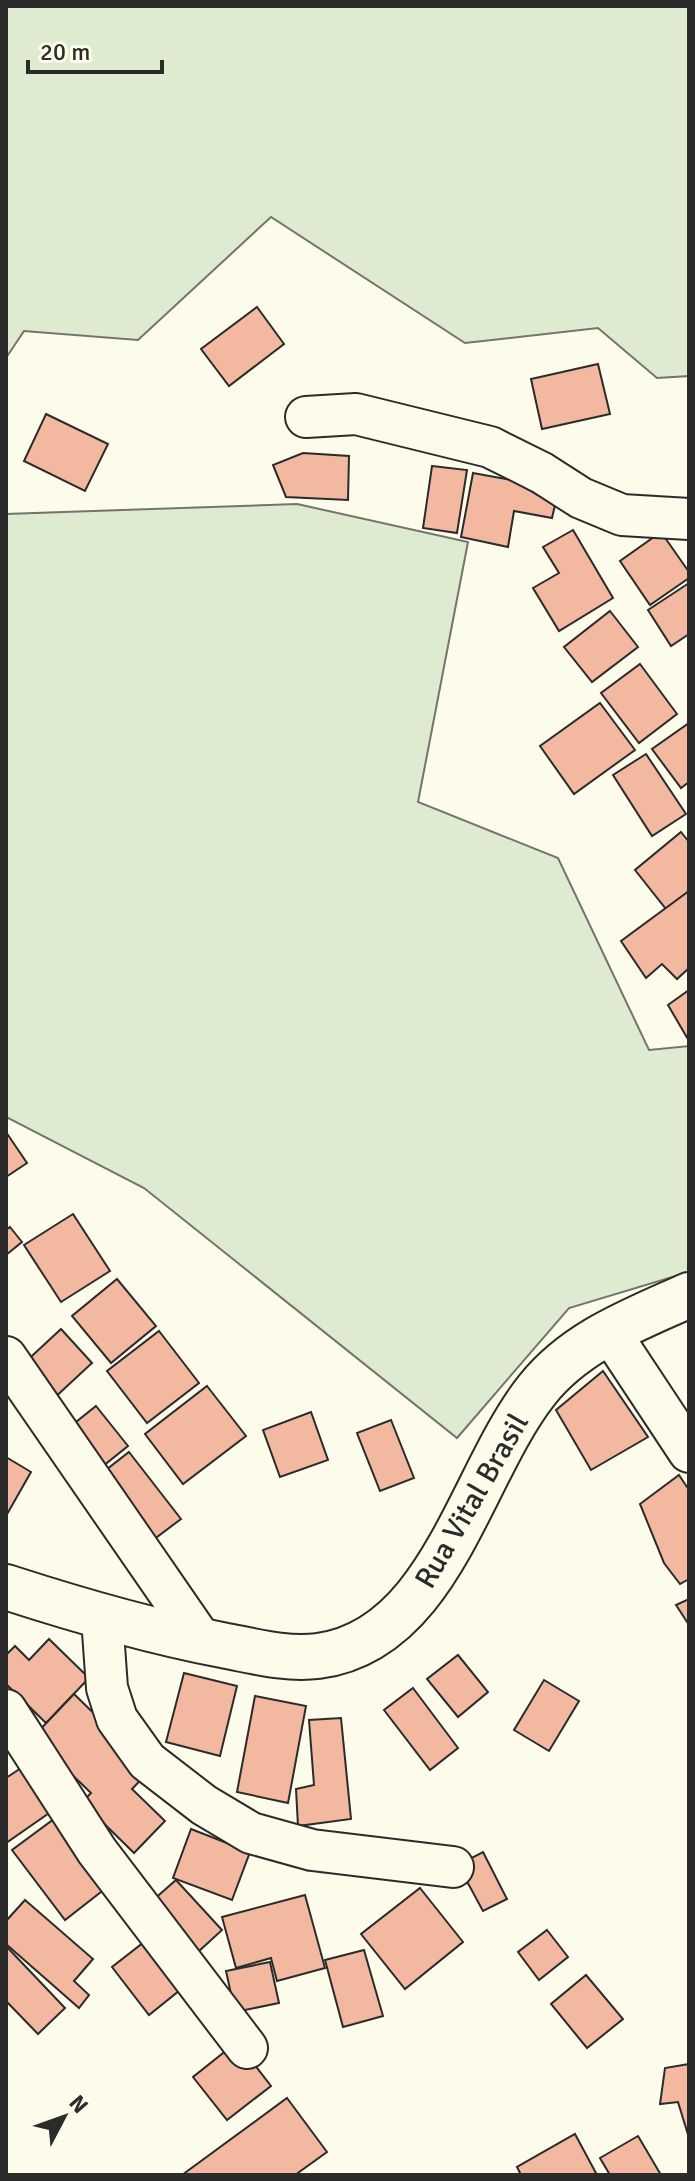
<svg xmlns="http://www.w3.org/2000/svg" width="695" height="2181" font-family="Signika,sans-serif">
<rect width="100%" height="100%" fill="#fdfbea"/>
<!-- green -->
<g fill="#deebd1" stroke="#74746e" stroke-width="2">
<polygon points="6,6 689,6 689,376 657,378 598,328 465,343 271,217 138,340 24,331 6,358"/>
<polygon points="297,504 468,542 418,802 558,858 649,1050 689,1046 689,1272 569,1308 457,1438 144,1188 6,1117 6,514"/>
</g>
<!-- building -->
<g fill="#f2b8a0" stroke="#2b2b2b" stroke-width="2">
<polygon points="257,307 284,344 229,386 201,349"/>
<polygon points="598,364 610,414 542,429 531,379"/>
<polygon points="46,414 108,444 85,491 24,461"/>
<polygon points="303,453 349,456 348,500 286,497 273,465"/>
<polygon points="432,466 467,470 457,533 423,528"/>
<polygon points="473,473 512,480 555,505 552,518 514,511 508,547 461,537"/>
<polygon points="573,530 613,598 559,631 533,588 559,573 543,547"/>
<polygon points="661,532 689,572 689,578 650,605 620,561"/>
<polygon points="689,583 689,634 671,646 648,610"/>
<polygon points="610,611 638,647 592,682 564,647"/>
<polygon points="640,664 677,714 639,743 601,693"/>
<polygon points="600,703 635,750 574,794 540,746"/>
<polygon points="689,723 689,782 681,788 652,749"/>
<polygon points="646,754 686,814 652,836 613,775"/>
<polygon points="681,832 689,842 689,891 666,909 635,870"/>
<polygon points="689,891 689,968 677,979 662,964 646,978 621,941"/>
<polygon points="689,990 689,1041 668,1005"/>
<polygon points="6,1132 27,1163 6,1177"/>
<polygon points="73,1214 110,1271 61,1302 24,1245"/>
<polygon points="10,1227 22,1242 6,1255 6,1230"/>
<polygon points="117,1279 156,1326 111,1363 72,1316"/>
<polygon points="61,1329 92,1363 51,1401 20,1367"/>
<polygon points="159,1331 199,1383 147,1423 107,1371"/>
<polygon points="603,1371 648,1437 591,1470 556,1410"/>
<polygon points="207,1386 246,1436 183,1484 145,1434"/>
<polygon points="96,1406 128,1446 98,1470 66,1430"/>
<polygon points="311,1412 328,1460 280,1477 263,1430"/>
<polygon points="391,1420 414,1478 380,1491 357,1433"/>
<polygon points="129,1452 181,1519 149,1543 97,1477"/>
<polygon points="6,1457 31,1472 6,1516"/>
<polygon points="679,1475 689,1490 689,1579 680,1584 664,1563 640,1504"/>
<polygon points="689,1599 689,1625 676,1605"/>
<polygon points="49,1639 89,1678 46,1723 6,1684 6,1655 15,1646 29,1660"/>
<polygon points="458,1655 488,1692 458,1717 427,1679"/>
<polygon points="184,1673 237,1686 220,1756 166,1742"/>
<polygon points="544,1680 579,1701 549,1751 514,1730"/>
<polygon points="413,1688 458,1748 430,1770 384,1710"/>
<polygon points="74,1694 151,1769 132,1789 165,1821 134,1853 82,1802 91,1793 33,1737"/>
<polygon points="255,1696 306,1706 288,1803 237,1792"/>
<polygon points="341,1718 351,1819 298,1826 296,1789 314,1785 309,1720"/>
<polygon points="21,1768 52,1811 6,1843 6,1778"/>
<polygon points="54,1819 106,1888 65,1920 12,1850"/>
<polygon points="191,1829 250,1852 232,1900 173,1878"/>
<polygon points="483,1852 507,1899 483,1911 458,1865"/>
<polygon points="176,1880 222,1930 198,1952 152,1901"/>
<polygon points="420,1888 463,1942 405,1989 361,1934"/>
<polygon points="305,1895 325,1968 277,1981 271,1958 236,1968 222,1917"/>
<polygon points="25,1900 93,1959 74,1981 89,1995 79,2008 6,1944 6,1921"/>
<polygon points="547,1930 568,1957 539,1980 518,1952"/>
<polygon points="148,1939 185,1986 149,2015 112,1967"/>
<polygon points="6,1946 65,2008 38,2034 6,2001"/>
<polygon points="364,1950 383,2016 343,2027 325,1960"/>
<polygon points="270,1962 279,2003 235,2012 226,1971"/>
<polygon points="586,1975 623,2019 587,2048 551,2004"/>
<polygon points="237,2042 271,2086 227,2120 193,2077"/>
<polygon points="689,2064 689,2138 678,2102 660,2104 665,2068"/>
<polygon points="287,2098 327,2152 295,2175 182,2175"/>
<polygon points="575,2134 597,2175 521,2175 517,2167"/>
<polygon points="638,2136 661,2175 610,2175 600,2158"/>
</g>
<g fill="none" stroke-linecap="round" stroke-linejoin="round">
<!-- street casing -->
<g stroke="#2b2b2b" stroke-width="44">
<g id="street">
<polyline points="306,417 356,414 490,447 542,473 581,498 622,515 689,519"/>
<polyline points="609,1331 689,1452"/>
<polyline points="6,1357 202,1641"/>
<polyline points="102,1618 107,1688 117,1719 147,1761 204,1805 251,1833 312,1850 453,1867"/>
<polyline points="6,1710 97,1851 247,2048"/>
</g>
</g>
<!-- secondary casing -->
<g stroke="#2b2b2b" stroke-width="48">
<path id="secondary" d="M6 1587C77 1610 149 1631 222 1645 254 1651 286 1660 318 1656 441 1640 470 1474 537 1390 576 1341 634 1320 689 1295"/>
</g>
<!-- street -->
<use href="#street" stroke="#fdfbea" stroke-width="40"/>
<!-- secondary -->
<use href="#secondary" stroke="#fdfbea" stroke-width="44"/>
</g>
<g text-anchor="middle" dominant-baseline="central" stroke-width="6" stroke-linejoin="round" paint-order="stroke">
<!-- street labels -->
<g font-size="30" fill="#2b2b2b" stroke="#fdfbea">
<text transform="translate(472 1501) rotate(-60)">Rua Vital Brasil</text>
</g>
</g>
<!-- border -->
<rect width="695" height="2181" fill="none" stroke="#2b2b2b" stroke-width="16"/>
<!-- north arrow -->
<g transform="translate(64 2117) rotate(49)" stroke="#fdfbea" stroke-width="6" paint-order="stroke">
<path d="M0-6L14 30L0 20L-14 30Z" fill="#2b2b2b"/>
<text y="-12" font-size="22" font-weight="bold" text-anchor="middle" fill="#2b2b2b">N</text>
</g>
<!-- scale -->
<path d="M28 60v12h134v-12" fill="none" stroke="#2b2b2b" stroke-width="4"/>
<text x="40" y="60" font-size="24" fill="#2b2b2b" stroke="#fdfbea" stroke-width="6" paint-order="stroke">20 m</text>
</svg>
